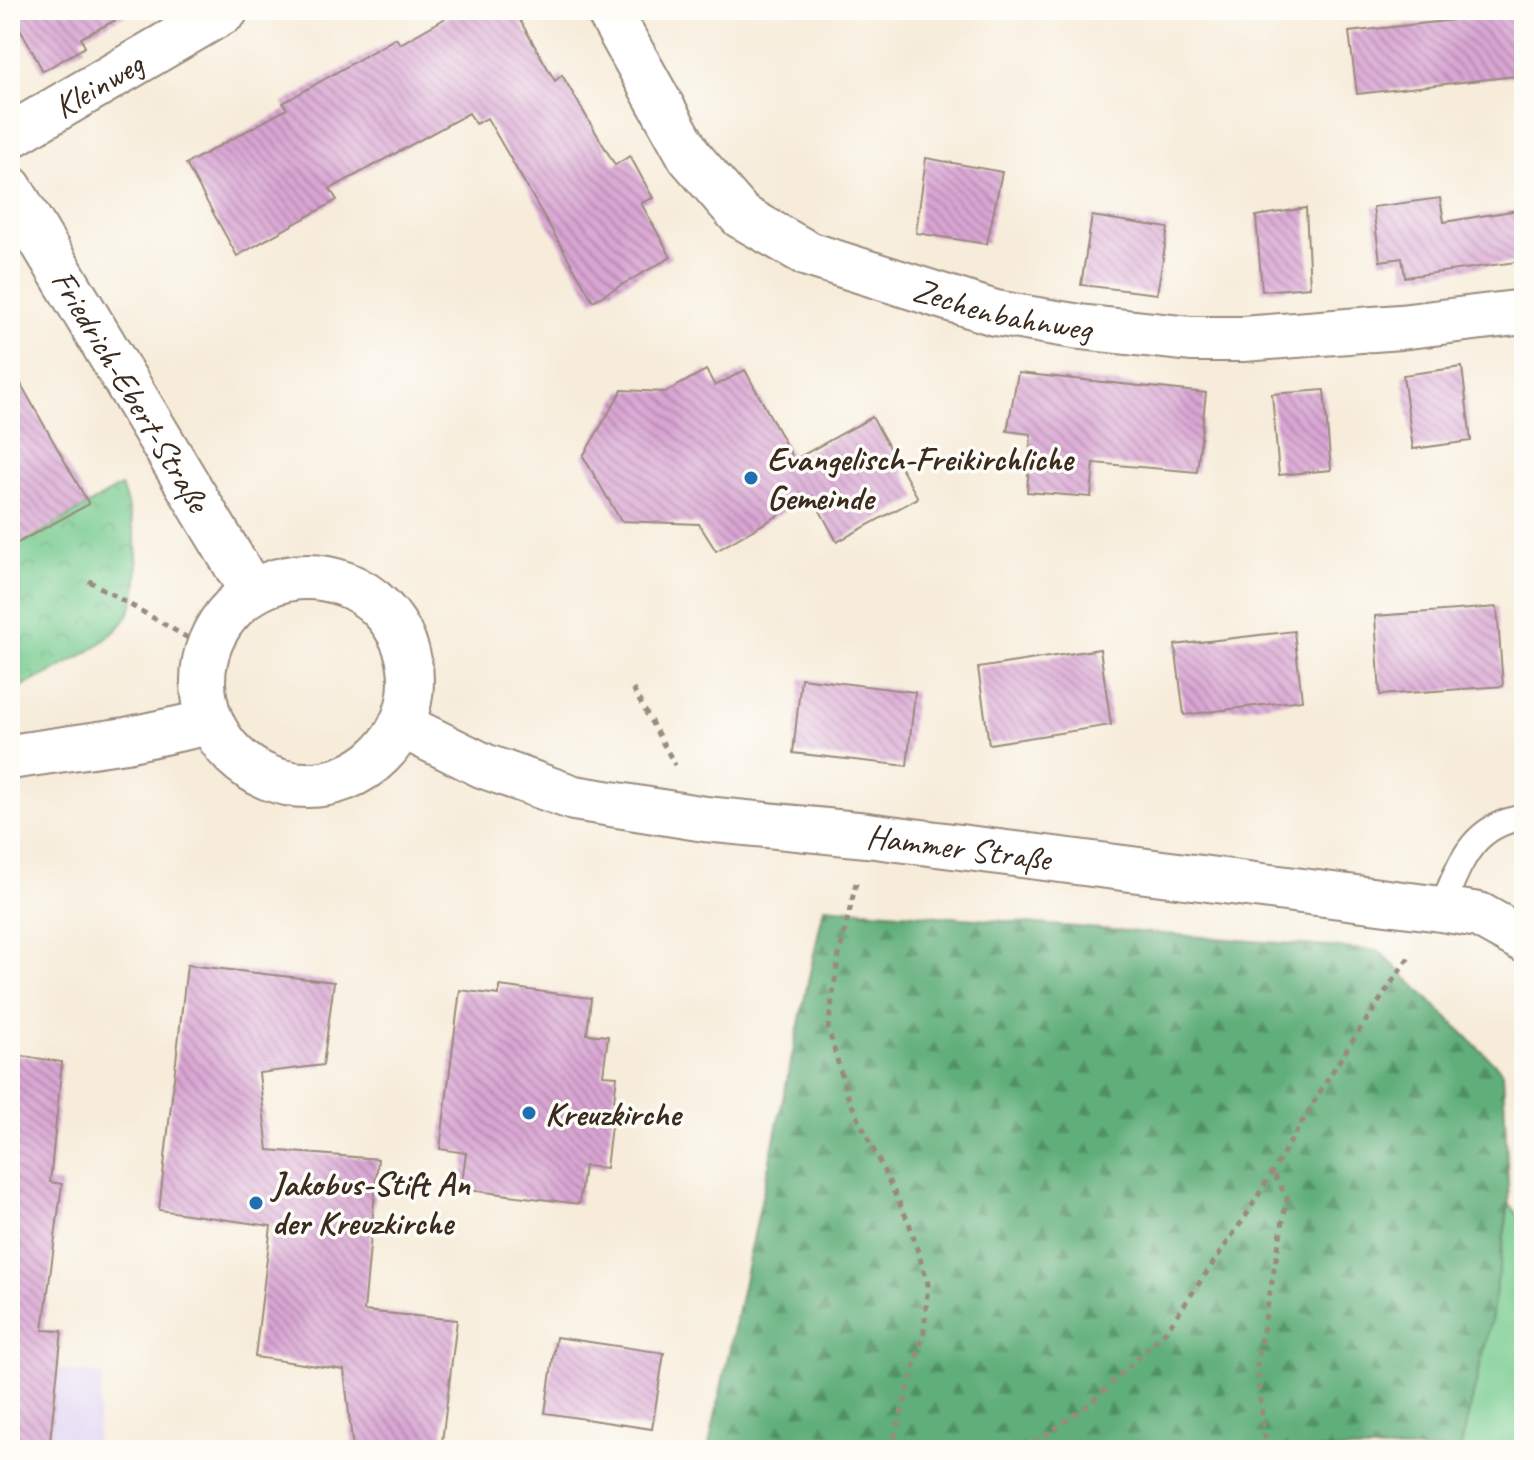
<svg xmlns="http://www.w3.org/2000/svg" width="1534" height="1460" font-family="Caveat,sans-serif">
<defs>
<pattern id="forest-firs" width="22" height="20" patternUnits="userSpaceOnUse" patternTransform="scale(2)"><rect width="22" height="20" fill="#60af7a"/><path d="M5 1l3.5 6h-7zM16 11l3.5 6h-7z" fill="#508f63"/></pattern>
<pattern id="park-crowns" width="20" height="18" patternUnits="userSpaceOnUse" patternTransform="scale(2)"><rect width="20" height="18" fill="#76cb8f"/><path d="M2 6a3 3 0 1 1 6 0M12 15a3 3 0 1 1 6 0" fill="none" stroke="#67ae7b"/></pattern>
<pattern id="building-back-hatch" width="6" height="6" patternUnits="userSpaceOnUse" patternTransform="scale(2)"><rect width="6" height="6" fill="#d9a5d3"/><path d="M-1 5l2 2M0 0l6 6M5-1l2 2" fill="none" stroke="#b187ab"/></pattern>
</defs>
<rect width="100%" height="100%" fill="#fdfcf7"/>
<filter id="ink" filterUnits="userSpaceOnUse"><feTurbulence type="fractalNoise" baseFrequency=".0125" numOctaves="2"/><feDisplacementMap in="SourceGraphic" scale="16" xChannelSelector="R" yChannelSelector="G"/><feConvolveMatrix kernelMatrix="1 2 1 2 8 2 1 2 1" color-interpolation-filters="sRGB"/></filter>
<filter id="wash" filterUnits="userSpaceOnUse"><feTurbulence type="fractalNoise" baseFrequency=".006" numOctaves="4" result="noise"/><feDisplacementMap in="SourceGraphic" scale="32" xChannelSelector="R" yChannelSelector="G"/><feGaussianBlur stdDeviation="1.8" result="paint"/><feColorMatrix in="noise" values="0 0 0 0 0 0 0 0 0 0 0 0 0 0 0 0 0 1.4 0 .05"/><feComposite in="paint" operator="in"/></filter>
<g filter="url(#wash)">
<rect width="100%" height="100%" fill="#f7ecda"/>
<!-- built -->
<polygon fill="#e1d4f4" points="10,1363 103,1375 95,1450 10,1450"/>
<!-- grass -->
<polygon fill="#76cb8f" stroke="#587a56" stroke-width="2" points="1509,1204 1524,1224 1524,1450 1460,1450 1491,1321"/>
<!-- forest -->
<polygon fill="url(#forest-firs)" stroke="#4e6c4c" stroke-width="2" points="824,907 1379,951 1503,1072 1509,1204 1491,1321 1460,1450 708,1450"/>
<!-- park -->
<path fill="url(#park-crowns)" stroke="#587a56" stroke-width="2" d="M121 486C134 522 147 579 128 615 111 645 51 673 20 687L19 545Z"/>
<g id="blocks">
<!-- building -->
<g fill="url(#building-back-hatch)">
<polygon points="10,10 135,10 81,38 85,47 43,71"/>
<polygon points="460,10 514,10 555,81 562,75 615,165 630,156 653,198 641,203 671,257 593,301 487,118 476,124 469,113 330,189 337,200 237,256 186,164 287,109 283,103 396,38 400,44"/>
<polygon points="1524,12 1524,75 1357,94 1349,32"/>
<polygon points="926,158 1002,172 987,244 916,233"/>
<polygon points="1440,198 1444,222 1524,209 1524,261 1405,277 1402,258 1380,261 1373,207"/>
<polygon points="1306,208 1310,287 1262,291 1256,216"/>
<polygon points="1092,216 1168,228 1157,294 1081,285"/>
<polygon points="10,365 89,504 10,547"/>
<polygon points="1462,367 1471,441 1413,449 1403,375"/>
<polygon points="706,370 715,386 745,370 794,460 872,417 918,498 837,542 812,496 716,551 699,524 621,521 583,456 622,390 666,392"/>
<polygon points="1018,373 1206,393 1197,472 1094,463 1091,497 1027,492 1031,434 1007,431"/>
<polygon points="1324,390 1331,470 1279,475 1272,394"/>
<polygon points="1497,607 1503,686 1380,695 1375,616"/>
<polygon points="1294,631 1302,700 1184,715 1175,645"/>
<polygon points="1100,649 1111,725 989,744 978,668"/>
<polygon points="801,678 915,692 907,766 793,753"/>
<polygon points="187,965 334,982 323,1065 259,1073 268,1150 378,1159 364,1311 457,1320 441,1450 353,1450 344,1370 255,1357 271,1226 159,1210"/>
<polygon points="499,986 591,998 587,1034 608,1036 603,1075 617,1076 606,1168 584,1166 579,1204 461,1189 466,1153 440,1149 460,990 499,995"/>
<polygon points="10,1054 62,1062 50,1182 62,1184 43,1330 62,1331 49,1450 10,1450"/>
<polygon points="556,1337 664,1353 652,1429 545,1413"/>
</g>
</g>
</g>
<g filter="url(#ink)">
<use href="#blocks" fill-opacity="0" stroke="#998b7c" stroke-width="2"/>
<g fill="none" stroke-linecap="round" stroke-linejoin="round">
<!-- service casing -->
<g stroke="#998b7c" stroke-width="28">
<path id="service" d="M1441 909C1460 864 1470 826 1524 817"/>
</g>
<!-- minor casing -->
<g stroke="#998b7c" stroke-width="48">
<g id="minor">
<path id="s1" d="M608 10 690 157 741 216 808 254 995 313 1080 327 1191 339H1243L1400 327 1524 312"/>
<path id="s2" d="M10 136 226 10"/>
<path id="s3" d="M10 188 252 592"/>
</g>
</g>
<!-- secondary casing -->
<g stroke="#998b7c" stroke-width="48">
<g id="secondary">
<circle cx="307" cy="681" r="104"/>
<path id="s4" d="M401 725 484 766 574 798 705 819 867 835 1441 909 1479 915 1524 940"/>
<polyline points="10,757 126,740 210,722"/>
</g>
</g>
<!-- path -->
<g stroke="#998b7c" stroke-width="5" stroke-dasharray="6 6" stroke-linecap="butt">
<polyline points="89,581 207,649"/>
<polyline points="633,689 675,765"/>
<polyline points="856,883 838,960 828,1028 848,1097 909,1223 928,1284 924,1331 891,1450"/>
<polyline points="1025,1450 1091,1403 1166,1331 1247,1214 1335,1067 1411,954"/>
<polyline points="1270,1450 1264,1434 1257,1364 1287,1198 1273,1172"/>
</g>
<!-- service -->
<use href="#service" stroke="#fff" stroke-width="24"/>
<!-- minor -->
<use href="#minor" stroke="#fff" stroke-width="44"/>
<!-- secondary -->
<use href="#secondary" stroke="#fff" stroke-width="44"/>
</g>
</g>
<!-- markers -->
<g fill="#1f6fb2" stroke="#fdfcf7" stroke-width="3">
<circle cx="751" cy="478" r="8"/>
<circle cx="529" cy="1113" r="8"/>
<circle cx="256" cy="1203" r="8"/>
</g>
<g text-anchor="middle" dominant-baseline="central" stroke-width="7" stroke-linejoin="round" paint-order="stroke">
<!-- street labels -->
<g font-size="34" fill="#3b2a1e" stroke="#fdfcf7">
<text stroke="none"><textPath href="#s2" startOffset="102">Kleinweg</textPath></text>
<text stroke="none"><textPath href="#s1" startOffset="526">Zechenbahnweg</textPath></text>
<text stroke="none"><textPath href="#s3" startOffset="236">Friedrich-Ebert-Straße</textPath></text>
<text stroke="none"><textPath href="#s4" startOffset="576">Hammer Straße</textPath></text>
</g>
<!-- poi labels -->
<g font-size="34" font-weight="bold" fill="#3b2a1e" stroke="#fdfcf7" text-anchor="start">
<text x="767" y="458">Evangelisch-Freikirchliche<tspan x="767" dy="39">Gemeinde</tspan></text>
<text x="545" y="1113">Kreuzkirche</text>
<text x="272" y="1183">Jakobus-Stift An<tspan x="272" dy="39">der Kreuzkirche</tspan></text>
</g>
</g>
<!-- margin -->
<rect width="1534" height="1460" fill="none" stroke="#fdfcf7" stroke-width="40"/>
</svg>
